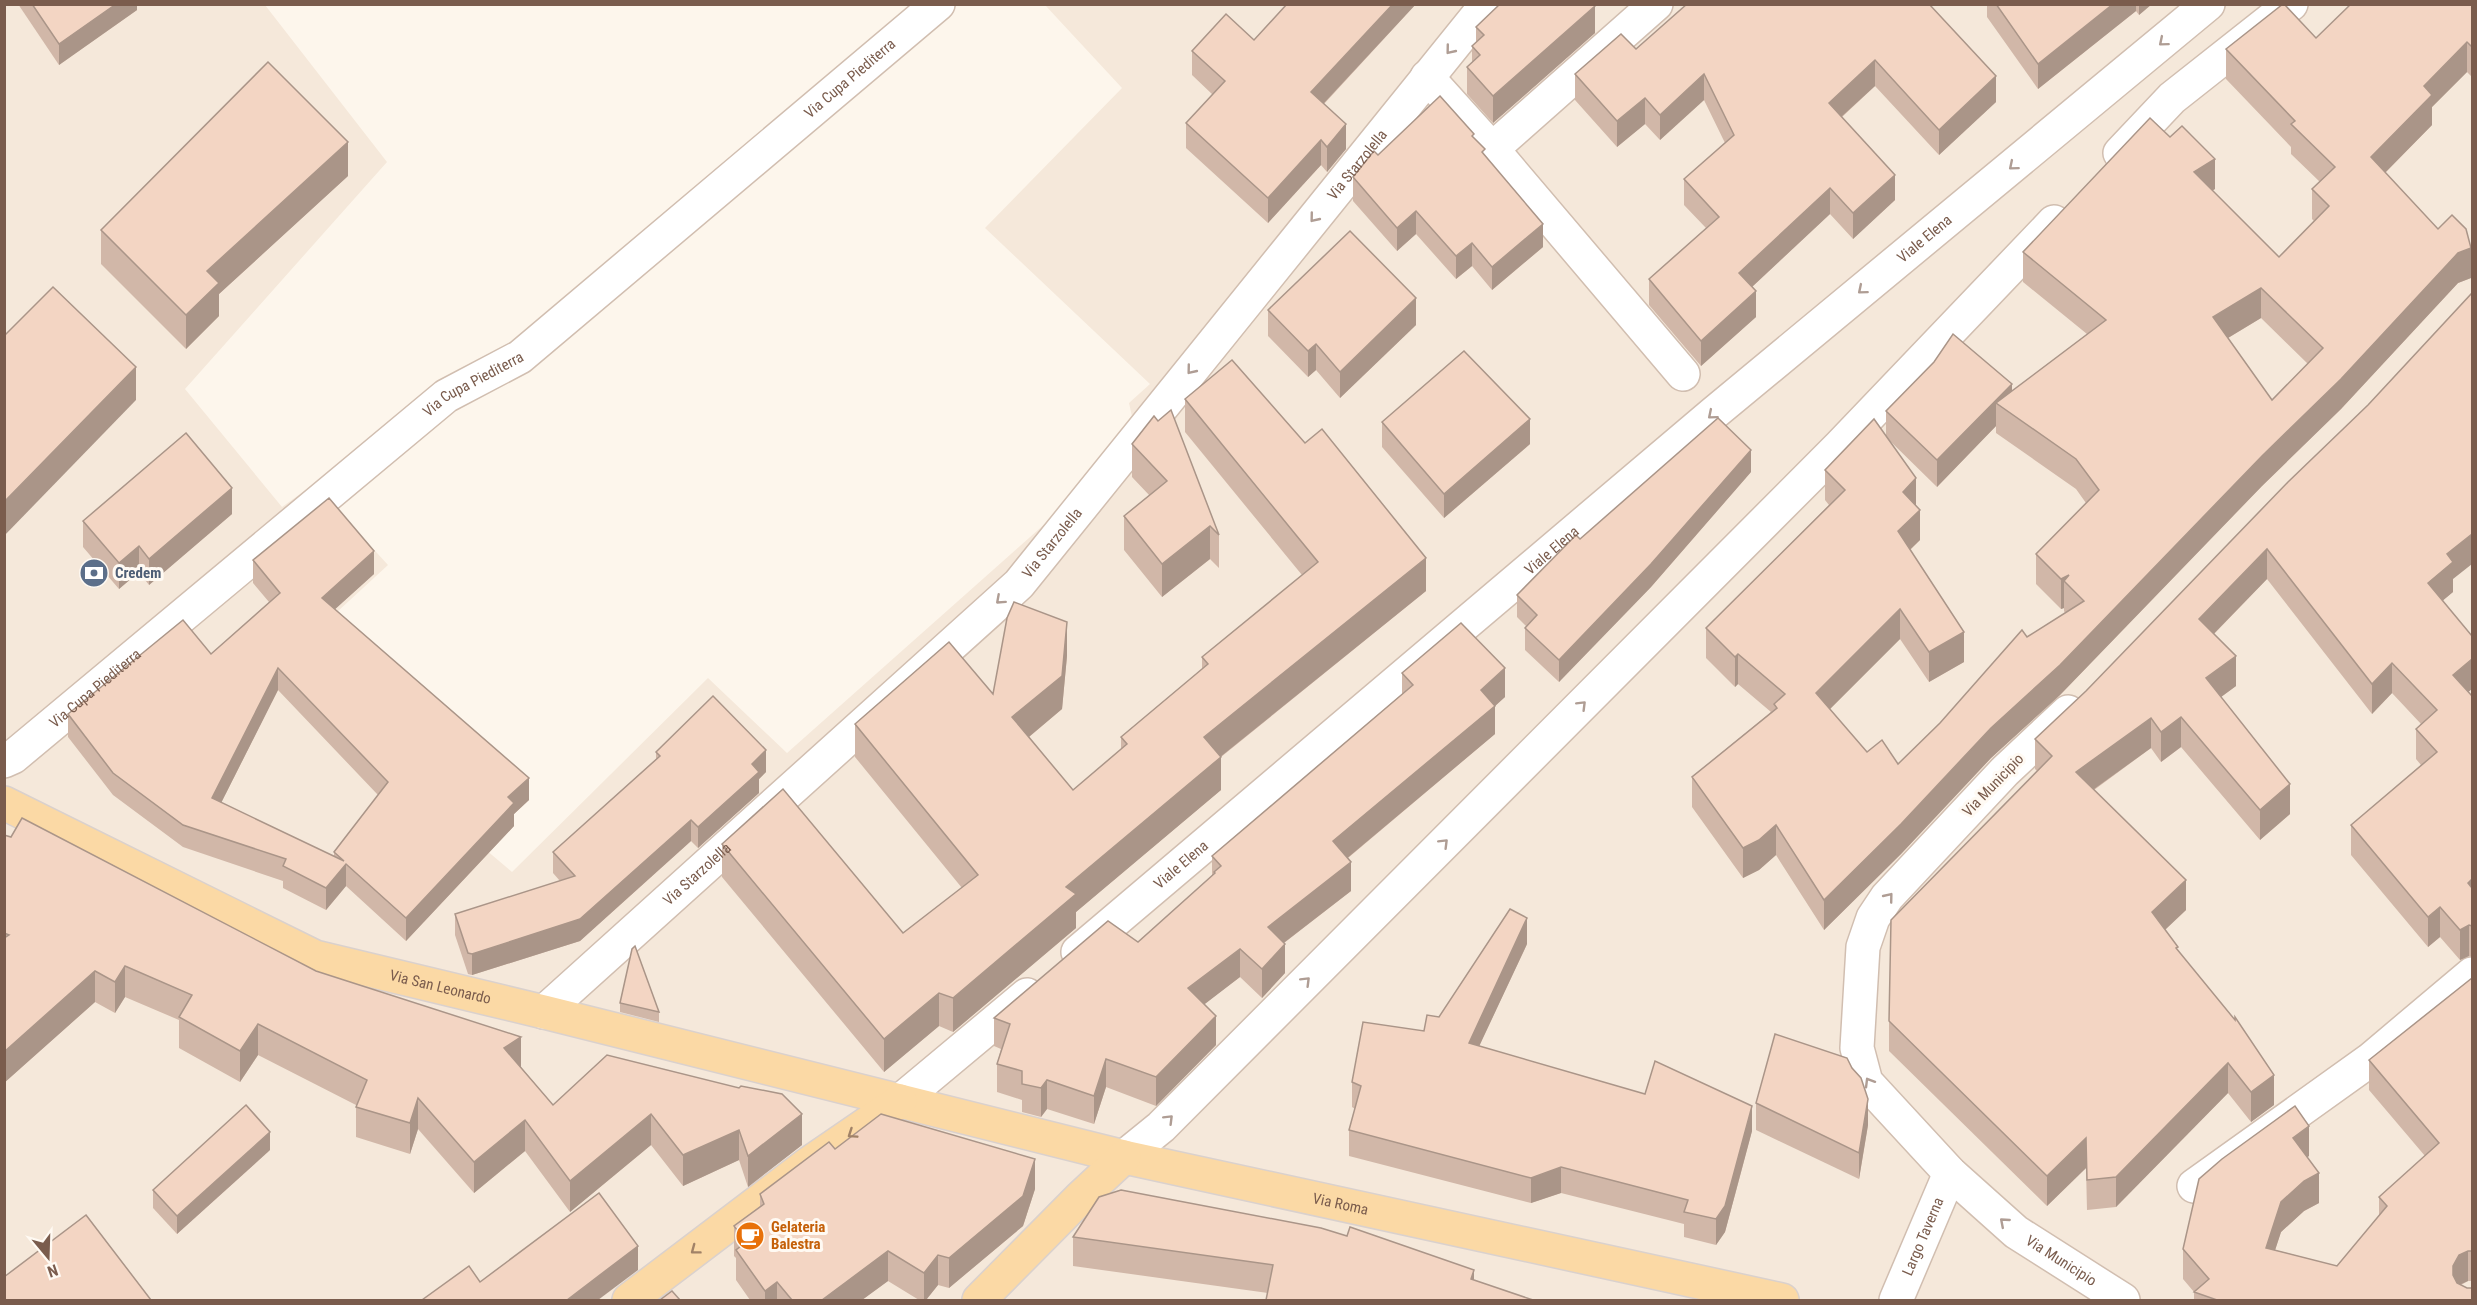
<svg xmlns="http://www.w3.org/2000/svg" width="2477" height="1305" font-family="'Roboto Condensed',sans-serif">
<rect width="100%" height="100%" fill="#fdf6ec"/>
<!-- residential -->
<polygon fill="#f5e8da" points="5,5 265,5 387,162 185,389 282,507 314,484 388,565 337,612 433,805 512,872 708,678 787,753 1056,514 1133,421 1129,403 1150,384 985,228 1122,88 1045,5 2472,5 2472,1300 5,1300"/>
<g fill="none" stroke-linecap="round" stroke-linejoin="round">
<!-- minor casing -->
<g stroke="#d1beb0" stroke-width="36">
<g id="minor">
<polyline points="1656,4 1492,149 1683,374"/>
<polyline points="1427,77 1492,149"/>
<polyline points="2120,153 2172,98 2291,4"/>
<path id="s1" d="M2068 712 2005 771 1887 897 1873 918 1863 947 1857 1048 1866 1082 1950 1173 2016 1232 2123 1300"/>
<path id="s2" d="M4 761 13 757 446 396 520 357 938 4"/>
<path id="s3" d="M1078 952 1714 413 2208 4"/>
<path id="s4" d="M544 1012 1019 584 1487 4"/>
<polyline points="900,1101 1027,995"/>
<polyline points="1124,1157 1161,1127 1840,446 2054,222"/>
<polyline points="2194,1186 2370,1060 2472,974"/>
<path id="s5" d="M1896 1300 1950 1173"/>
</g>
</g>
<!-- major casing -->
<g stroke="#dad1cd" stroke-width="36">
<g id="major">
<path id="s6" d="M4 803 315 957 544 1012 1124 1157 1782 1300"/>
<polyline points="629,1300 811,1162 900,1101"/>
<polyline points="979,1300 1080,1198 1124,1157"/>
</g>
</g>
<!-- minor -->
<use href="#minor" stroke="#fff" stroke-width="33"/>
<!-- major -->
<use href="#major" stroke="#fbd9a5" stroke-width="33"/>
</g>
<!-- wall -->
<g fill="#d1b7a8" fill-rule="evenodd">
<polygon points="18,4 137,4 137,10 59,65"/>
<polygon points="1287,4 1416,4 1324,104 1346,149 1327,172 1321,165 1268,223 1186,148 1186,123 1213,95 1192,75 1192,51 1254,40"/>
<polygon points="1929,4 1996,102 1939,155 1875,86 1842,117 1895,200 1853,239 1830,214 1752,287 1756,317 1701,366 1649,305 1649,279 1706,228 1684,205 1684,179 1725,143 1704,100 1660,140 1645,124 1617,147 1575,100 1575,74 1636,49"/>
<polygon points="1987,4 2152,4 2139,15 2136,11 2038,89 1987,17"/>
<path d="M2472 4V77L2467 72 2432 107V125L2385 173 2471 278 2458 283 2341 409 2262 486 2060 695 1991 758 1901 854 1824 930 1776 855 1759 870 1743 878 1692 807V777L1771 712 1738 684 1735 687 1706 658V628L1829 505 1825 500V470L1886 437V411L2012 391 2087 334 2023 282V252L2215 189 2212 191 2279 257 2314 221 2312 219V189L2320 182 2291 154V147L2226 79V49L2316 38ZM2261 318 2308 364 2272 400 2228 338ZM1996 426V433L2076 489 2086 503 2036 554V584L2061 609 2064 608V611L2065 613 2027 637 1898 764 1867 752 1830 709 1900 639 1929 682 1964 662 1910 550 1920 540 1916 505 1887 438 1937 487Z"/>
<polygon points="1476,27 1595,33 1493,123 1467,94 1467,67 1472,63 1472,46 1476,42"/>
<polygon points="1474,138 1543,247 1492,290 1472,266 1456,279 1416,234 1397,251 1353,201 1353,177 1378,155"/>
<polygon points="348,176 219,294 219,316 186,349 101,264 101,230"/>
<polygon points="1268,310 1416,325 1340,398 1316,370 1308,377 1268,336"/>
<polygon points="1185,399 1426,591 1221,757 1221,790 1076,912 1076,928 953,1032 939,1026 884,1072 722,877 722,844 903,933 962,888 855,757 855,724 993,694 1067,656 1062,709 1029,737 1073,790 1121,749 1121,737 1202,669 1202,657 1302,575 1185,432"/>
<polygon points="2368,405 2453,579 2453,592 2443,600 2469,692 2472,696 2472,956 2469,956 2460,960 2440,937 2428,947 2351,855 2351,825 2421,765 2416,759 2416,729 2421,724 2392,693 2372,714 2267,579 2214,634 2236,686 2221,697 2290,814 2260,840 2181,747 2161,762 2151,748 2094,790 2186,910 2165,930 2274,1105 2251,1122 2228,1093 2116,1207 2087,1210 2086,1168 2047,1206 1889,1051 1889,1021 2037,771 2035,769 2035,739 2086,691"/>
<polygon points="1382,422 1530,444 1444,518 1382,447"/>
<polygon points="1132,444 1219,535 1219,568 1210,559 1162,597 1124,550 1124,516 1150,496 1132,477"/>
<polygon points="1751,472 1651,587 1559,682 1525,650 1525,628 1526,626 1517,617 1517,595 1580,539"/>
<polygon points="232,514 149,585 139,572 119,589 83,547 83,521"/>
<path d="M253 560 374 574 335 609 529 800 514 814V826L406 941 346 886 326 910 283 888V881L183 847 113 795 68 737V714L211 654 269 602 253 583ZM278 690 378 795 334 852V857L221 803Z"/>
<polygon points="1402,673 1505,697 1495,706 1495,734 1348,858 1351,891 1284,943 1285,973 1262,998 1240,977 1204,1004 1216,1045 1156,1106 1106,1087 1094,1124 1047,1109 1041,1117 1022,1112 1022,1100 997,1092 997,1064 1001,1049 994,1046 994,1018 1138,942 1212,876 1212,856 1402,694"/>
<polygon points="656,752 766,772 759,779 759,793 698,848 691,841 580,941 472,975 468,974 455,935 455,914 560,881 553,873 553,852 656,759"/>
<polygon points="4,835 316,971 521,1067 553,1105 607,1055 802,1145 748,1187 739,1160 683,1186 651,1145 570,1212 525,1151 474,1193 418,1129 410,1154 356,1137 356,1105 258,1055 240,1082 179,1048 179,1020 125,997 115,1013 95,1002 4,1083"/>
<polygon points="1527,944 1479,1046 1752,1131 1725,1232 1716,1245 1684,1237 1684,1224 1561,1193 1531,1203 1349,1156 1349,1130 1355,1109 1352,1107 1352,1082 1424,1031"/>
<polygon points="2472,978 2472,1281 2468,1281 2461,1285 2472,1300 2194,1300 2194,1292 2183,1279 2183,1249 2199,1179 2309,1156 2307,1157 2319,1203 2304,1211 2281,1232 2275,1250 2337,1266 2379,1216 2379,1197 2425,1156 2369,1090 2369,1060"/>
<polygon points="620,1003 659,1012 659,1022 620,1012"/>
<polygon points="1756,1103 1868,1125 1859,1179 1756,1130"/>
<polygon points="835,1149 1035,1189 1023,1226 949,1288 938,1285 926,1300 919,1300 888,1281 862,1300 750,1300 736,1280 736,1258 734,1256 734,1226 760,1206 760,1194"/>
<polygon points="270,1150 177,1234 153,1208 153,1190"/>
<polygon points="1347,1236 1474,1270 1268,1293 1073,1266 1073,1237"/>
</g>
<!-- shaded-wall -->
<g fill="#aa9588">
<polygon points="116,4 137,4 137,10 59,65 59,44"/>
<polygon points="1393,4 1416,4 1311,117 1311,92"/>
<polygon points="2113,4 2136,4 2136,11 2038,89 2038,64"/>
<polygon points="2139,4 2152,4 2139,15"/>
<polygon points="1595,6 1595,33 1493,123 1493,96"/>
<polygon points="2467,42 2467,72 2432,107 2432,125 2371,187 2371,157 2424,86"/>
<polygon points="1875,60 1875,86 1829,128 1829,103"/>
<polygon points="1704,74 1704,100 1660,140 1660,115"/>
<polygon points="1996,76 1996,102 1939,155 1939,130"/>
<polygon points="1645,98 1645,124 1617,147 1617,121"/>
<polygon points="1346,124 1346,149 1327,172 1327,147"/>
<polygon points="1321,140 1321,165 1268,223 1268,198"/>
<polygon points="348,142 348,176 219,294 219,316 186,349 186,315 207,271"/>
<polygon points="2215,159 2215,189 2194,202 2194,172"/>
<polygon points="1895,175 1895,200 1853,239 1853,213"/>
<polygon points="1830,188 1830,214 1739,299 1739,273"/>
<polygon points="1416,211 1416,234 1397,251 1397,228"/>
<polygon points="1543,224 1543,247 1492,290 1492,267"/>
<polygon points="1472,243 1472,266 1456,279 1456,256"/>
<polygon points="2471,248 2471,278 2458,283 2341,409 2262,486 2060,695 1991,758 1901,854 1824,930 1824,900 1991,728 2458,253"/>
<polygon points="2261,288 2261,318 2213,347 2213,317"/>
<polygon points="1756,291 1756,317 1701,366 1701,341"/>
<polygon points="1416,298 1416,325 1340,398 1340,372"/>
<polygon points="1316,344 1316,370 1308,377 1308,351"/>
<polygon points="136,367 136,400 4,536 4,502"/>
<polygon points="2012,384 2012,410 1996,403 1996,426 1937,487 1937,460"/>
<polygon points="1530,419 1530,444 1444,518 1444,494"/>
<polygon points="1751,450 1751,472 1651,587 1559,682 1559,660"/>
<polygon points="1916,478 1916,508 1903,492"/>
<polygon points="232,488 232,514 149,585 149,559"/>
<polygon points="1920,510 1920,540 1898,561 1898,531"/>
<polygon points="1210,526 1210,559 1162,597 1162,564"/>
<polygon points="2472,534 2472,564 2453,579 2453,592 2428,613 2428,583 2447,554"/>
<polygon points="139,546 139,572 119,589 119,563"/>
<polygon points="2267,549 2267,579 2199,649 2199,619"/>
<polygon points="374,551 374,574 322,621 322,598"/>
<polygon points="1426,558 1426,591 1204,770 1204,737"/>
<polygon points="2069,575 2064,581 2064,608 2061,609 2061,579"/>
<polygon points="1900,609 1900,639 1816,723 1816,693"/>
<polygon points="1067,622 1067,656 1062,709 1012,751 1012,717"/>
<polygon points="1964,632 1964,662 1929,682 1929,652"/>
<polygon points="1738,654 1738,684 1735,687 1735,657"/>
<polygon points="2236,656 2236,686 2206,708 2206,678"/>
<polygon points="2472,659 2472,689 2453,705 2453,675"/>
<polygon points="2392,663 2392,693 2372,714 2372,684"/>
<polygon points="278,668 278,690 212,821 212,798"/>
<polygon points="1505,668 1505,697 1495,706 1495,734 1333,870 1333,841 1481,690"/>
<polygon points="2181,717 2181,747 2161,762 2161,732"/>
<polygon points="2151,718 2151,748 2076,802 2076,772"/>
<polygon points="766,750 766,772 759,779 759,793 698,848 698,827 752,764"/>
<polygon points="1221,757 1221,790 1076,912 1076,928 953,1032 953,998 1066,887"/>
<polygon points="529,778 529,800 514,814 514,826 406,941 406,918 508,797"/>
<polygon points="2290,784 2290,814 2260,840 2260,810"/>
<polygon points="691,820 691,841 580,941 472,975 472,954"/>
<polygon points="1776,825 1776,855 1759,870 1743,878 1743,848"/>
<polygon points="1351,862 1351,891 1268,955 1268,927"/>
<polygon points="346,864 346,886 326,910 326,888"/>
<polygon points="2472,879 2472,909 2468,883"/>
<polygon points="2186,880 2186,910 2152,942 2152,912"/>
<polygon points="2440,907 2440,937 2428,947 2428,917"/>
<polygon points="1527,918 1527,944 1469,1068 1469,1043"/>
<polygon points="2469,925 2469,956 2460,960 2460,930"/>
<polygon points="1285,944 1285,973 1262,998 1262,969"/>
<polygon points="1240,949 1240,977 1188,1017 1188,988"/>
<polygon points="125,966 125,997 115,1013 115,982"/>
<polygon points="95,971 95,1002 4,1083 4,1052"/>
<polygon points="939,993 939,1026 884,1072 884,1039"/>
<polygon points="1216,1016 1216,1045 1156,1106 1156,1077"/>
<polygon points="258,1024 258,1055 240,1082 240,1051"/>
<polygon points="521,1037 521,1068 504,1048"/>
<polygon points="1106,1059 1106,1087 1094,1124 1094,1096"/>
<polygon points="2228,1063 2228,1093 2116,1207 2116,1177"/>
<polygon points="2274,1075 2274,1105 2251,1122 2251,1092"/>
<polygon points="1047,1080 1047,1109 1041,1117 1041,1088"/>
<polygon points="418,1098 418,1129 410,1154 410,1123"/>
<polygon points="1868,1099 1868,1125 1859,1179 1859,1153"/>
<polygon points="1752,1106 1752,1131 1725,1232 1716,1245 1716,1219"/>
<polygon points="651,1114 651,1145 570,1212 570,1181"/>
<polygon points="802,1114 802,1145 748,1187 748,1156"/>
<polygon points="525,1120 525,1151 474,1193 474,1162"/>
<polygon points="2309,1126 2309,1156 2293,1168 2293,1138"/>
<polygon points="739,1130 739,1160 683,1186 683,1155"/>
<polygon points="270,1132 270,1150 177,1234 177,1216"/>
<polygon points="2086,1138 2086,1168 2047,1206 2047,1176"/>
<polygon points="1035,1159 1035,1189 1023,1226 949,1288 949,1258"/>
<polygon points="1561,1167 1561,1193 1531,1203 1531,1178"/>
<polygon points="2319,1173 2319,1203 2304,1211 2281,1232 2266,1278 2266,1248 2281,1202 2304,1181"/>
<polygon points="638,1246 638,1270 598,1300 567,1300"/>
<polygon points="888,1251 888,1281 862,1300 822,1300"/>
<polygon points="2468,1251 2468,1281 2459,1285 2453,1296 2453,1266 2459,1255"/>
<polygon points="938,1255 938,1285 926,1300 924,1300 924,1273"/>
<polygon points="1474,1270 1474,1298 1471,1279"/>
<polygon points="777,1282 777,1300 765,1300 765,1291"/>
</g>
<!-- building -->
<g fill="#f3d5c3" stroke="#aa9588" stroke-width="1.5" fill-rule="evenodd">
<polygon points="32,4 116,4 59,44"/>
<polygon points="1287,4 1393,4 1311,92 1346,124 1327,147 1321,140 1268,198 1186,123 1225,81 1192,51 1226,14 1254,40"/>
<polygon points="1500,4 1593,4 1595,6 1493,96 1467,67 1480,55 1472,46 1484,35 1476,27"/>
<polygon points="1687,4 1929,4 1996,76 1939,130 1875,60 1829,103 1895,175 1853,213 1830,188 1739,273 1756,291 1701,341 1649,279 1719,217 1684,179 1734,135 1704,74 1660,115 1645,98 1617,121 1575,74 1621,34 1636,49"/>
<polygon points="1996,4 2113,4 2038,64"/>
<path d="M2283 4H2284L2316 38 2351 4H2472V47L2467 42 2424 86 2432 95 2371 157 2438 229 2452 215 2466 229 2471 248 2458 253 2341 379 2262 456 2060 665 1991 728 1901 824 1824 900 1776 825 1759 840 1743 848 1692 777 1777 708 1774 704 1785 694 1738 654 1735 657 1706 628 1845 490 1825 470 1874 419 1916 478 1903 492 1920 510 1898 531 1964 632 1929 652 1900 609 1816 693 1867 752 1882 740 1898 764 1940 723 2022 630 2027 637 2084 601 2064 581 2069 575 2061 579 2036 554 2099 490 2076 459 1996 403 2106 320 2023 252 2150 118 2170 137 2182 126 2215 159 2194 172 2279 257 2329 206 2312 189 2335 167 2291 124 2295 121 2226 49ZM2261 288 2323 348 2272 400 2213 317Z"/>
<polygon points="268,62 348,142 207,271 219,283 186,315 101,230"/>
<polygon points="1440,96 1474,134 1472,136 1485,149 1482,152 1543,224 1492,267 1472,243 1456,256 1416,211 1397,228 1353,177 1374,151 1378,155"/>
<polygon points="1350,231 1416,298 1340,372 1316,344 1308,351 1268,310"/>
<polygon points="53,287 136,367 4,502 4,336"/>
<polygon points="2472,293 2472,534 2447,554 2453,562 2428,583 2472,636 2472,659 2453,675 2472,696 2472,879 2468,883 2472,888 2472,926 2469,925 2460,930 2440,907 2428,917 2351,825 2437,752 2416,729 2437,710 2392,663 2372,684 2267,549 2199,619 2236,656 2206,678 2290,784 2260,810 2181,717 2161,732 2151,718 2076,772 2186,880 2152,912 2178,947 2176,948 2235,1020 2235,1017 2274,1075 2251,1092 2228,1063 2116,1177 2087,1180 2086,1138 2047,1176 1889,1021 1891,920 2052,756 2035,739 2086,691 2288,482 2368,405"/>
<polygon points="1953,334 2012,384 1937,460 1886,411 1934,362"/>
<polygon points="1464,351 1530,419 1444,494 1382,422"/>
<polygon points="1232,360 1305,443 1322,429 1426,558 1204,737 1221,757 1066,887 1076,894 953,998 939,993 884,1039 722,844 783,789 903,933 978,875 855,724 949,642 993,694 1007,618 1014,602 1067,622 1062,676 1012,717 1073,790 1127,744 1121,737 1208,664 1202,657 1318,562 1185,399"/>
<polygon points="1171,410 1219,535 1210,526 1162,564 1124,516 1167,481 1132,444 1154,416 1158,421"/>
<polygon points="1718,418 1751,450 1651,564 1559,660 1525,628 1537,615 1517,595 1576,535 1580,539"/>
<polygon points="186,433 232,488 149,559 139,546 119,563 83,521"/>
<path d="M329 498 374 551 322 598 529 778 508 797 514 803 406 918 346 864 326 888 283 866 286 859 183 825 113 773 68 714 183 620 211 654 280 593 253 560ZM278 668 388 782 334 852 344 861 212 798Z"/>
<polygon points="1461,623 1505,668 1481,690 1495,706 1333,841 1351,862 1268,927 1285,944 1262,969 1240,949 1188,988 1216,1016 1156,1077 1106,1059 1094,1096 1047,1080 1041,1088 1022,1084 1022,1071 997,1064 1010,1024 994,1018 1108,921 1138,942 1215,873 1214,872 1221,866 1212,856 1413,685 1402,673"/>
<polygon points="713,696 766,750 752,764 759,772 698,827 691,820 580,919 472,954 468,953 455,914 575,876 553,852 660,756 656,752"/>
<polygon points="22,818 316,971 521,1037 504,1048 553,1105 607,1055 739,1088 741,1086 782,1094 802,1114 748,1156 739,1130 683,1155 651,1114 570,1181 525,1120 474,1162 418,1098 410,1123 356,1107 367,1080 258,1024 240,1051 179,1017 192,995 125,966 115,982 95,971 4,1052 4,938 9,935 4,933 4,835 11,837"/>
<polygon points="1510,909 1527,918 1469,1043 1645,1094 1655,1061 1752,1106 1725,1206 1716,1219 1684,1212 1688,1200 1561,1167 1531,1178 1349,1130 1361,1086 1352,1082 1363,1022 1424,1031 1427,1015 1439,1017"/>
<polygon points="635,946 659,1012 620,1003 632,949"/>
<polygon points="2472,978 2472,1251 2468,1251 2459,1255 2453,1266 2453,1275 2457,1283 2467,1288 2472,1288 2472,1300 2217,1300 2194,1292 2209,1279 2183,1249 2199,1179 2222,1159 2295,1106 2309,1126 2293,1138 2319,1173 2304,1181 2281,1202 2266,1248 2337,1266 2387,1206 2379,1197 2439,1143 2369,1060"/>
<polygon points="1775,1034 1847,1058 1852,1068 1861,1078 1868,1099 1859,1153 1756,1103"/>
<polygon points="246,1105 270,1132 177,1216 153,1190"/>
<polygon points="881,1114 1035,1159 1023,1196 949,1258 938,1255 924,1273 888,1251 822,1300 792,1300 777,1282 765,1291 736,1250 746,1242 734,1226 764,1204 760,1194 829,1142 835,1149"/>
<polygon points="1121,1190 1321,1228 1347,1236 1350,1227 1474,1270 1471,1279 1533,1300 1266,1300 1273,1265 1073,1237 1099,1197"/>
<polygon points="599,1193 638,1246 567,1300 422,1300 469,1266 480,1282"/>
<polygon points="86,1215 151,1300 4,1300 4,1277"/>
<polygon points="672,1291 680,1300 660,1300"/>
</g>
<!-- one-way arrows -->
<defs><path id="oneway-chevron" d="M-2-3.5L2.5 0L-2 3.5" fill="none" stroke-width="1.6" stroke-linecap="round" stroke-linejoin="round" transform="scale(1.5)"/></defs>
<g stroke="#af9d94">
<use href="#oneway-chevron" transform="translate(2163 42) rotate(140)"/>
<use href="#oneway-chevron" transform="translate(1450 50) rotate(129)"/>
<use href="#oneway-chevron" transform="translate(2013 166) rotate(140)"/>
<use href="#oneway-chevron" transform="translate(1314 218) rotate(129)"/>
<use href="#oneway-chevron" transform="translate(1862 290) rotate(140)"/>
<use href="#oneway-chevron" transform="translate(1191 370) rotate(129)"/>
<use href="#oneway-chevron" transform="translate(1712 415) rotate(140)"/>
<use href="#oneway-chevron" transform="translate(1000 600) rotate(138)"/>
<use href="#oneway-chevron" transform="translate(1582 705) rotate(-45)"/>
<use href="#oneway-chevron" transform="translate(1444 843) rotate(-45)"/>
<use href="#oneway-chevron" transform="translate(1889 897) rotate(-51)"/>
<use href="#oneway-chevron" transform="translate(1306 981) rotate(-45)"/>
<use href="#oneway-chevron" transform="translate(1869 1082) rotate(-121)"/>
<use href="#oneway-chevron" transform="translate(1169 1119) rotate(-45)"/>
<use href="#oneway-chevron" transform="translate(2004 1222) rotate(-139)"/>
</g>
<g stroke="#a18267">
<use href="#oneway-chevron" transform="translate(852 1134) rotate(146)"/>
<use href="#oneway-chevron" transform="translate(695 1250) rotate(143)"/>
</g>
<!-- icons -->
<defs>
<g id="bank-disc" transform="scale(1.5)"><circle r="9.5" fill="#5c6f8a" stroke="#fffaf3"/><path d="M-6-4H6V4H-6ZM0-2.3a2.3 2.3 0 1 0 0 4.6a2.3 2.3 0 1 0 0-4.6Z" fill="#fff"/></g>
<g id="cafe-disc" transform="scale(1.5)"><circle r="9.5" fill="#e8710a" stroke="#fffaf3"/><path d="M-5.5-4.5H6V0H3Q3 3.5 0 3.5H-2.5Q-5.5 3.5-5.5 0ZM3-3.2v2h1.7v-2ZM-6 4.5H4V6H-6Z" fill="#fff"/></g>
</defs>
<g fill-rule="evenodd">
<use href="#bank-disc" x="94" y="573"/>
<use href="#cafe-disc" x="750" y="1236"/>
</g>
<g text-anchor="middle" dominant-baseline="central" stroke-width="6" stroke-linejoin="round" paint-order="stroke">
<!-- street labels -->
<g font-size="15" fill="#7a5c4d" stroke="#fffaf3">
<text stroke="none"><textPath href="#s2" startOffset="1089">Via Cupa Piediterra</textPath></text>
<text stroke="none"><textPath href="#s4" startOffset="1178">Via Starzolella</textPath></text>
<text stroke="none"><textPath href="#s3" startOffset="1107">Viale Elena</textPath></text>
<text stroke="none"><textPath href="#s2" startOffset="603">Via Cupa Piediterra</textPath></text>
<text stroke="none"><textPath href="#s4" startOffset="692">Via Starzolella</textPath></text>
<text stroke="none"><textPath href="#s3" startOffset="621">Viale Elena</textPath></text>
<text stroke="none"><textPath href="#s2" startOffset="117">Via Cupa Piediterra</textPath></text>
<text transform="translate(1993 785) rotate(-46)">Via Municipio</text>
<text stroke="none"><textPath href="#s3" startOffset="135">Viale Elena</textPath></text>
<text stroke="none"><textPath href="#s4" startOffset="206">Via Starzolella</textPath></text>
<text stroke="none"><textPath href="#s6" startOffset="476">Via San Leonardo</textPath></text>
<text stroke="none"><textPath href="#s6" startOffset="1402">Via Roma</textPath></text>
<text stroke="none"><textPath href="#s5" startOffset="69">Largo Taverna</textPath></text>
<text stroke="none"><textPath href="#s1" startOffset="717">Via Municipio</textPath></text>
</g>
<!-- service labels -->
<g font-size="15" font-weight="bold" fill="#4e5e75" stroke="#fffaf3" text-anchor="start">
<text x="115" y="573">Credem</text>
</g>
<!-- food labels -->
<g font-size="15" font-weight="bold" fill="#c56008" stroke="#fffaf3" text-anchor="start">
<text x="771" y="1227">Gelateria<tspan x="771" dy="17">Balestra</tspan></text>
</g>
</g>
<!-- border -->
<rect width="2477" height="1305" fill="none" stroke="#7a5c4d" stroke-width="12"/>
<!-- north arrow -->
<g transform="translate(48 1257) rotate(161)" stroke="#fffaf3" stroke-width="4.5" paint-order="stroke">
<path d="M0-4.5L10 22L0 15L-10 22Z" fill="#7a5c4d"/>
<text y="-9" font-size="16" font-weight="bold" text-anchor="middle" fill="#7a5c4d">N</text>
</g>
</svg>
